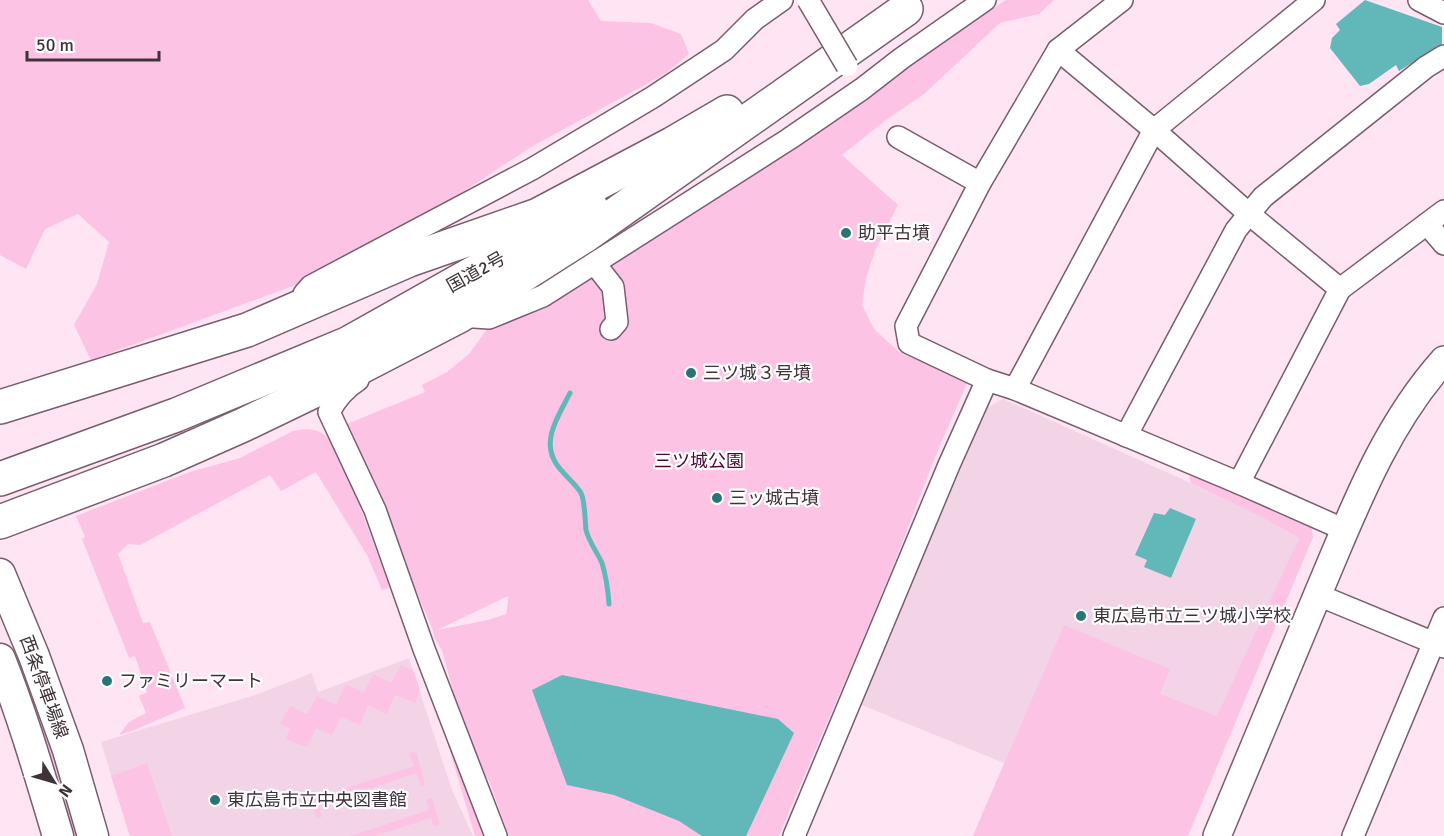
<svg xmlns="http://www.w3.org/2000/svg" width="1444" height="836" font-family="Signika,'Noto Sans JP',sans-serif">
<rect width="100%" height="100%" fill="#ffe4f4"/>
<!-- built -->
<g fill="#f3d4e7">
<polygon points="1003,399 1184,480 1263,518 1299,538 1184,802 973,836 1004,763 859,704 988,407"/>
<polygon points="409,658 452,790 473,836 130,836 101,742 255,695 312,673 318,692"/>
</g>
<!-- green -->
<g fill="#fcc3e5" fill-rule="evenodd">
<polygon points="0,0 588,0 601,21 651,23 681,34 689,54 665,74 531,147 425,217 309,280 91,360 74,325 97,284 109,242 78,214 45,229 26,269 0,255"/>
<path d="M1006 0H1054L1039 14 1000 23 924 94 886 120 842 155 898 205 875 251 866 278 862 305 874 329 898 351 907 356 920 360 967 383C955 412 941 441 930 470 914 511 899 553 882 593 849 675 812 755 779 836H509L489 781 467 743 442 650 434 637 433 631 347 424 425 392 422 385 447 372 469 354 487 329 506 321 901 70ZM508 596V603L506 614 488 620 437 630Z"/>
<path d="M307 429C316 430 323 432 329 439L354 490 388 583 389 588 382 590 367 555 316 472 281 491 270 475 140 545 128 544 118 554 143 623 150 622 185 708 132 731 119 735 129 722 146 713 139 696 147 692 135 656 129 658 82 539 85 537 76 516 190 472 240 458 293 431Z"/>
<polygon points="1193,473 1311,523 1313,537 1188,836 973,836 1064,625 1170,669 1160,694 1217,716 1299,538 1263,518 1191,483 1189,477"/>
<polygon points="6,612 83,836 72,836 44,735 17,653"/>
<polygon points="401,665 413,670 420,690 415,703 395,695 387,714 368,705 360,725 341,717 332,735 316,728 307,747 285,739 290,729 280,724 290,706 307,714 317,696 336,705 346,684 364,693 373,674 391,683"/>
<polygon points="436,703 486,836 475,836"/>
<polygon points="416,752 425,785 421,786 416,773 319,806 322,817 317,818 307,792 313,791 315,798 414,766 409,753"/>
<polygon points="147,763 172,836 130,836 111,776"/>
<polygon points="432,798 440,825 434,827 431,818 375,836 350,836 429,810 426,800"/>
</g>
<!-- water -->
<g fill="#62b8b9">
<polygon points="1365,0 1442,27 1442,44 1399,71 1396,65 1369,84 1360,86 1330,48 1332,38 1340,30 1336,24"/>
<polygon points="1170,508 1196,519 1171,578 1144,567 1147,560 1135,555 1154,513 1165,515"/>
<polygon points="562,675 778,719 794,733 746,836 702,836 679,821 614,795 567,785 532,690"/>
</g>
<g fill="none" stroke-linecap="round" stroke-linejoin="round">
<!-- stream -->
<path stroke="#62b8b9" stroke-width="5" d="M570 393C559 415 540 441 557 465 564 475 575 483 581 493 585 501 585 520 586 530 589 542 597 552 602 563 606 576 608 590 609 604"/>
<!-- minor casing -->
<g stroke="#795d6e" stroke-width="24">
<g id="minor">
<polyline points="1122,0 1058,50 980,183 906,326 909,343 987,380 1015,389 1239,483 1345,530"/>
<polyline points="1419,0 1444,13"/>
<polyline points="1058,50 1154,130 1249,214 1340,289"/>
<polyline points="898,137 980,183"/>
<polyline points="1427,224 1444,244"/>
<polyline points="595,264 613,287 617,322 611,329"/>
<polyline points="304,294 311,286 532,169 653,97 724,50 755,19 782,0"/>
<polyline points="459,316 489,318 543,296 789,139 862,89 902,58 985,0"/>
<path d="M358 380C345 388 336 399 329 412L375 510 424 649 496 836"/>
<polyline points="1015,389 1154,130 1314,0"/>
<polyline points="1126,436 1236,230 1249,214 1263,197 1426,67 1444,56"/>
<polyline points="1239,483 1340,289 1444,211"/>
<polyline points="1318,595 1444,647"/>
<polyline points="794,836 949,465 987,380"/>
<polyline points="1353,836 1444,618"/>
</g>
</g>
<!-- tertiary casing -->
<g stroke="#795d6e" stroke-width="30">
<path id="tertiary" d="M1217 836C1250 756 1284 676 1317 596 1352 514 1383 428 1444 360"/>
</g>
<!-- secondary casing -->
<g stroke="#795d6e" stroke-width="33">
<g id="secondary">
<polyline points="0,574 34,656 68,750 93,836"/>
<path d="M0 659C23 717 40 776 58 836"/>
</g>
</g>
<!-- trunk casing -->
<g stroke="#795d6e" stroke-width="36">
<g id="trunk">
<polyline points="0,407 247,330 409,260 538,215 672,144 727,112"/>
<polyline points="0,479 176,415 349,343 591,207"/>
<polyline points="0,522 164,460 243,425 320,388 459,316 586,235 906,9"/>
</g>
</g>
<!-- minor -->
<use href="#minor" stroke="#fff" stroke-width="21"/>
<!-- tertiary -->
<use href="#tertiary" stroke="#fff" stroke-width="27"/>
<!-- secondary -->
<use href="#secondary" stroke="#fff" stroke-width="30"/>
<!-- trunk -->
<use href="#trunk" stroke="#fff" stroke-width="33"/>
<!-- minor-bridge casing -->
<g stroke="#795d6e" stroke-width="24" stroke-linecap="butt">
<polyline id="minor-bridge" points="808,0 847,66"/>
</g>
<!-- minor-bridge -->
<use href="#minor-bridge" stroke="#fff" stroke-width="21"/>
</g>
<!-- markers -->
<g fill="#297474" stroke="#fff" stroke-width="2">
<circle cx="846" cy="233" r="6"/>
<circle cx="691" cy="373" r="6"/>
<circle cx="717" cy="498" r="6"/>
<circle cx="1081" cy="616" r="6"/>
<circle cx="107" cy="681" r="6"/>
<circle cx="215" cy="800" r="6"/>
</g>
<g text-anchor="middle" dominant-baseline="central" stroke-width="4.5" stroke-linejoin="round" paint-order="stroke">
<!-- poi labels -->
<g font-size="18" fill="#3f3239" stroke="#fff" text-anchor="start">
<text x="858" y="233">助平古墳</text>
<text x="703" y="373">三ツ城３号墳</text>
<text x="729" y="498">三ッ城古墳</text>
<text x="1093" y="616">東広島市立三ツ城小学校</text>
<text x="119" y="681">ファミリーマート</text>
<text x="227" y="800">東広島市立中央図書館</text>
</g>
<!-- street labels -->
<g font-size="18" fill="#3f3239" stroke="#fff">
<text transform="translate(476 272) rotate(-29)">国道2号</text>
<text transform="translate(44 687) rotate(70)">西条停車場線</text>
</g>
<!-- park labels -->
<g font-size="18" fill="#4d073a" stroke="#fff">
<text x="699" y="461">三ツ城公園</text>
</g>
</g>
<!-- north arrow -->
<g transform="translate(54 782) rotate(127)" stroke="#ffffff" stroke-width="4.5" paint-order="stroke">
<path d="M0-4.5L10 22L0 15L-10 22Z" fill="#3f3239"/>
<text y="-9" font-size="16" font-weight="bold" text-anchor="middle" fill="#3f3239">N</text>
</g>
<!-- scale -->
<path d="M27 51v9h132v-9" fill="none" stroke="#3f3239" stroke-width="3"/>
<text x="36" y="51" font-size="18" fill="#3f3239" stroke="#ffffff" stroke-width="4.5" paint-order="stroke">50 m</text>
</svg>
